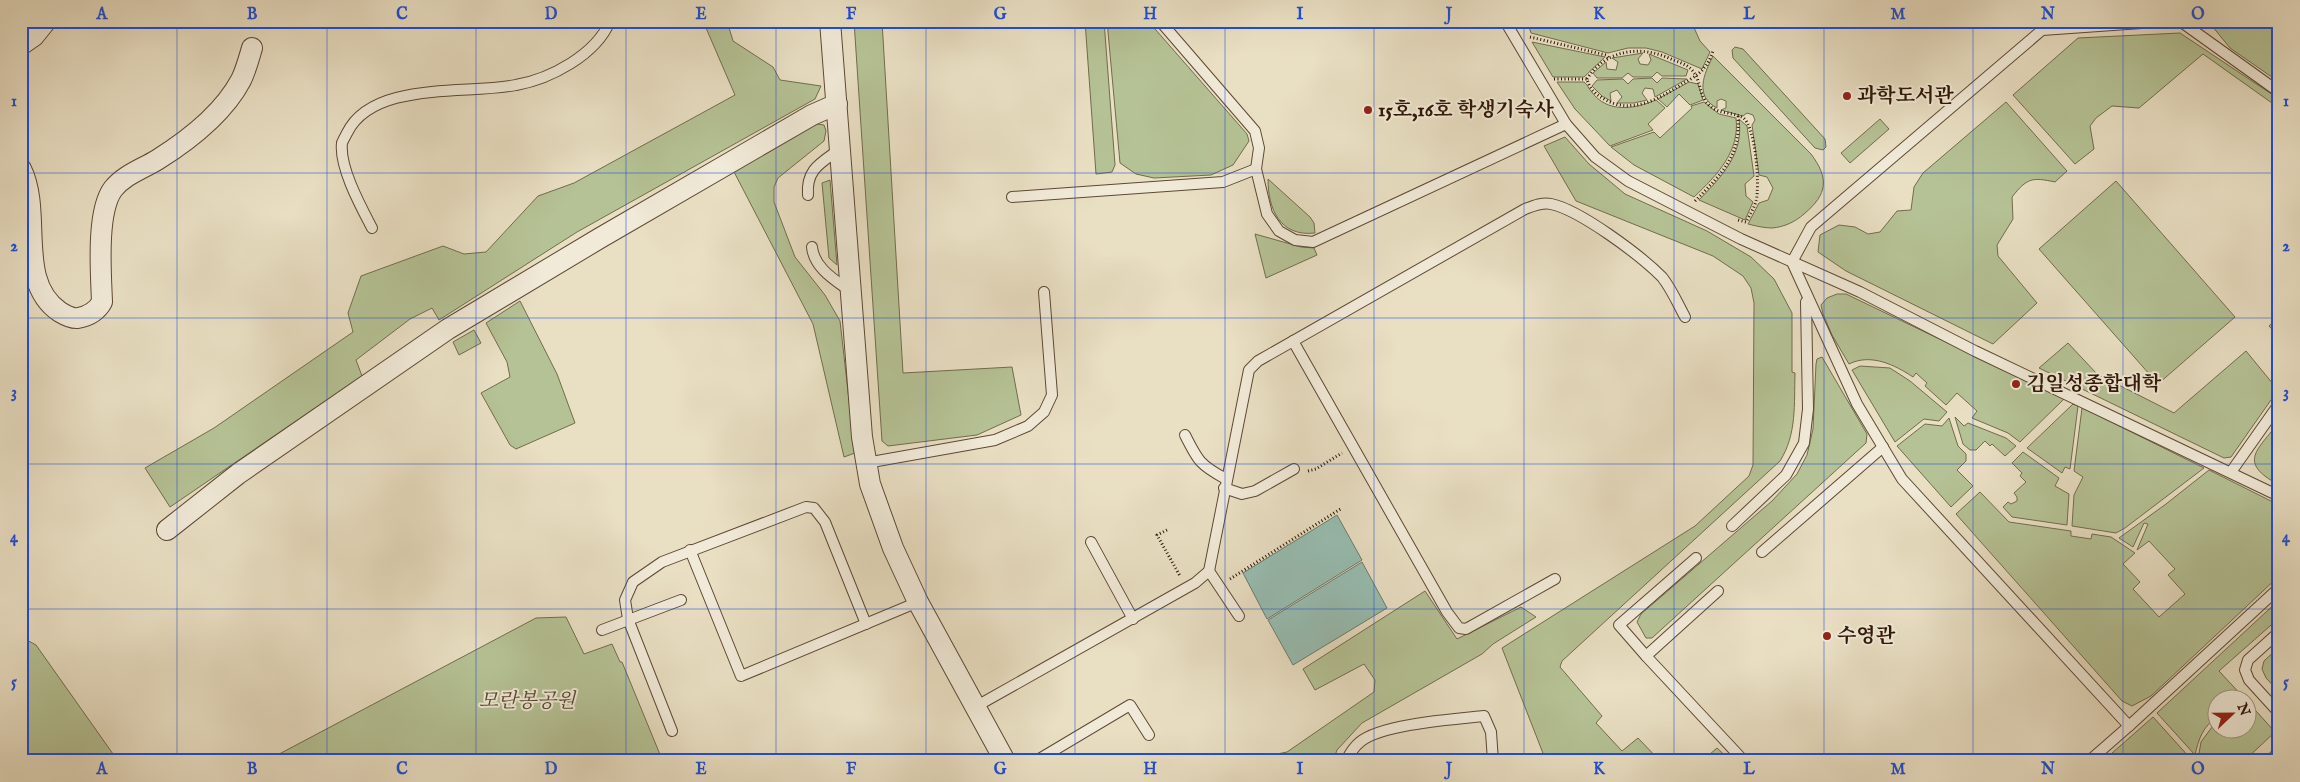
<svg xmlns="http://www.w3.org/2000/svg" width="2300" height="782" font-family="'IM FELL English','Noto Serif KR',serif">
<rect width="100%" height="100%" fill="#e9dfc3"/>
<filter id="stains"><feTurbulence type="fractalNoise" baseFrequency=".004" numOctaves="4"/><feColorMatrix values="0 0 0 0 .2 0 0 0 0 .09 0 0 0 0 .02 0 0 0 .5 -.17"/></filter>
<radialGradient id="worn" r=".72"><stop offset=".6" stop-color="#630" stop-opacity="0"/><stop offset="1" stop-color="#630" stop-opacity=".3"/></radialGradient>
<!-- green -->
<g fill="#b5c295" stroke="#726c4c">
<polygon points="703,21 727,21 733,41 773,67 780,80 821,86 815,99 577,232 439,320 432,308 410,319 356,360 362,376 170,507 145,468 214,428 353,332 348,313 361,276 443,246 464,254 486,252 538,196 574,183 735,95"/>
<polygon points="854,21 882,21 903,373 1012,367 1021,415 977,435 888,446 882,441"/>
<polygon points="1085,21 1104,21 1115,165 1112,172 1096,174"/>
<polygon points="1107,21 1148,21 1247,134 1249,141 1233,165 1211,175 1154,178 1136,174 1120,163"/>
<polygon points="1527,21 1691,21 1700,41 1710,52 1702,69 1662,52 1646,48 1628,48 1608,53 1531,33"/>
<polygon points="2279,22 2279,82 2230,48 2212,26"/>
<polygon points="2180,33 2279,99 2279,108 2203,54 2139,108 2112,106 2096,118 2090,126 2094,149 2075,164 2013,95 2078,38"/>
<polygon points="1532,42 1605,57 1584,77 1553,77"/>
<polygon points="1735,47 1743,49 1825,139 1826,147 1823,150 1815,148 1733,58 1732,50"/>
<polygon points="1643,53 1638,59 1640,64 1648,65 1651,60 1649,54 1688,70 1686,76 1662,76 1657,72 1652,77 1633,77 1628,73 1622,78 1597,78 1593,73 1606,62 1607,69 1616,70 1618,62 1612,58"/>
<path d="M1713 56 1811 154C1829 178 1828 194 1804 214 1795 222 1784 227 1772 228 1764 228 1756 226 1748 224L1759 203 1768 200 1773 188 1767 177 1759 175 1752 125 1755 120 1753 115 1747 113 1743 116 1721 110 1726 108V101L1721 99 1717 101V108C1694 96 1704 74 1713 56Z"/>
<polygon points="1652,78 1657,83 1662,78 1687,79 1655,97 1653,89 1645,88 1642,93 1647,100 1634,103 1617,103 1622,97 1617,90 1610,93 1611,101 1602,96 1592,86 1597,80 1623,79 1628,84 1633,79"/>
<path d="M1557 82H1584C1588 85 1588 88 1591 91 1607 114 1635 109 1656 100L1665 108 1648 124 1653 130 1610 146 1575 109Z"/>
<polygon points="1689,82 1698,84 1703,100 1690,105 1679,94 1667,107 1658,99"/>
<path d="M1704 102 1719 114 1736 118C1740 152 1717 175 1694 197L1634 165 1611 147 1654 132 1660 138 1692 108 1691 106Z"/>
<path d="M2006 102 2067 171 2055 182C2032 177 2027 178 2012 197L2013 219 1997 245 1998 256 2037 303 1993 344 1846 271 1818 252 1820 235 1839 225 1855 227 1868 234 1880 232 1897 211 1911 210 1914 187 1923 173Z"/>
<path d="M1739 119 1747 126 1754 176 1745 184 1746 196 1753 202 1745 220 1699 200C1722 176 1744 154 1739 119Z"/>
<polygon points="1880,119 1889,129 1850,163 1841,153"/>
<polygon points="817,124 824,125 826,131 824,141 778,178 774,187 774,202 795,257 825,295 840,321 855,453 844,457 813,324 732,168"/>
<path d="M1565 137 1589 164 1625 194 1707 231 1751 257 1774 279 1792 313V372L1795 373C1794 404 1797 434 1780 461L1562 661 1560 667 1602 716 1596 723 1622 751 1638 738 1660 761H1546L1502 648 1695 526 1749 476 1753 465 1754 303 1751 288 1743 276 1713 256 1576 201 1544 146Z"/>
<path d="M1268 179 1310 217 1314 223 1315 233C1280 237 1268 209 1268 179Z"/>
<polygon points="830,180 837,265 829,258 822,183"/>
<polygon points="2116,181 2235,317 2158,384 2039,249"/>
<polygon points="1255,234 1301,247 1314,248 1317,255 1266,278"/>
<path d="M1837 294H1846L2064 399 2020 442 2008 433 1972 418 1977 411 1957 393 1946 405 1925 386 1927 383 1916 373 1913 377C1895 365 1871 353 1849 364L1832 335 1823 314 1821 305 1827 298Z"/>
<polygon points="520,301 557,374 575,423 516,449 510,445 481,393 510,377 507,362 486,323"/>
<polygon points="2279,317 2279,337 2269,326"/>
<polygon points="474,330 481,343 459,355 453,342"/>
<polygon points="2068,343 2097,374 2174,413 2246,351 2278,390 2231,457 2224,458 2039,368"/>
<polygon points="1822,357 1867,434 1866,443 1652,638 1646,638 1637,622 1641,614 1772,501 1797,474 1807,455 1813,429 1816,364 1817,359"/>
<polygon points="1860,366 1890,368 1910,381 1947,412 1939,421 1924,419 1895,442 1852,370"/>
<polygon points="2073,404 2078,406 2070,469 2065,467 2062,473 2027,448"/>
<polygon points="2082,408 2095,414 2204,468 2125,528 2116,533 2072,526 2074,495 2083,477 2074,471"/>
<polygon points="1955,417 1964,426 1968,423 2006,438 2016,446 2005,456 1992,444 1990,446 1985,441 1976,450 1970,450 1963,444"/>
<polygon points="1949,418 1958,446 1966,454 1966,461 1957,470 1973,486 1951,507 1897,446 1925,424 1942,426"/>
<path d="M2279 422V485C2237 462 2257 451 2279 422Z"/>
<polygon points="2023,452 2059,478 2055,486 2069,494 2067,525 2012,517 2003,507 2008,502 2011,504 2017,501 2017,497 2014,493 2026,482 2020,476 2022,473 2012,463"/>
<polygon points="2209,470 2279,505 2279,576 2151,696 2132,706 2122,701 1956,514 1980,492 2009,522 2071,531 2071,536 2091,539 2092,534 2111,537 2135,553 2123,564 2140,582 2133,589 2159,617 2185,594 2168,575 2175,569 2149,541 2137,550 2148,524 2144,523 2133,547 2119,538 2166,504"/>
<path d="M1425 591 1457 639 1521 607 1536 617 1493 644 1482 654 1362 723 1337 750 1333 761H1239C1255 755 1270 756 1287 752L1374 692 1375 680 1364 664 1315 690 1303 669Z"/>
<path d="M2279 600V618L2219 671 2245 699 2218 700 2217 718C2203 725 2198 741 2195 755L2157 713Z"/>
<polygon points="566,617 584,654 612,644 620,662 622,662 661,757 654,761 266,761 536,618"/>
<polygon points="21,637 36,645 118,761 21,761"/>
<polygon points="2279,647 2279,666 2273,671 2279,677 2279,692 2266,678 2262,669 2264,661"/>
<polygon points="2248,702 2275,732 2245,760 2200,761 2198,759 2201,742 2212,727 2216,731 2248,730"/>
<polygon points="2153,717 2191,759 2103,761"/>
<polygon points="2279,744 2279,761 2261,761"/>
<polygon points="1717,748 1731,761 1702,761"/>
</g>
<!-- water -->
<g fill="#97bdb2" stroke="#6d7a6c">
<polygon points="1337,515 1362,560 1267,619 1243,573"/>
<polygon points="1362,562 1387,608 1293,665 1268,620"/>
</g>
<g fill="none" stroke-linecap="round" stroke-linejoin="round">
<!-- lane casing -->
<g stroke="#5d4834" stroke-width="12">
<g id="lane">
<polyline points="1160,21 1255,131 1259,148 1256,169 1267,214 1279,231 1295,240 1313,242 1566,124"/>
<polyline points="1505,21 1566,124 1595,157 1628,181 1741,239 1860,292 1975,351 2279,496"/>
<polyline points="2170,21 2042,30 1811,227 1792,262 1857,404 1902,479 2129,726 2279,588"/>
<polyline points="2180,21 2279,92"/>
<path d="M808 195C806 169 821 163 840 149"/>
<polyline points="1012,197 1223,182 1256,169"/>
<path d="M372 228C361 207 339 167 342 143 343 140 346 135 347 133 373 80 468 95 516 85 550 79 596 55 610 21"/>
<path d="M812 247C814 268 835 280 850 291"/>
<polyline points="1293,341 1447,612 1459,628 1466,629 1555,579"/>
<path d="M1185 435C1198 461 1200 465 1226 479"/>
<polyline points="866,463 995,440 1028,426 1044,412 1052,395 1044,292"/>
<polyline points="2231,472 2279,404"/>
<polyline points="1224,488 1242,494 1255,491 1294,469"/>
<polyline points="1732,526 1786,475 1804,443 1808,409 1806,302"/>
<polyline points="1091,542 1133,619"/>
<polyline points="690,550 741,676 918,602"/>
<polyline points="1762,552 1883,447"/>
<polyline points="1209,571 1239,616"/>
<polyline points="1718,591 1646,656 1744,761"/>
<polyline points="602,630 681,600"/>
<polyline points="2279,632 2248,660 2245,670 2249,680 2279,713"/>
<polyline points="1646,656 1619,625 1696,558"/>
<path d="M975 707 1195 583 1209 571 1249 370 1258 361 1525 209C1533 206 1542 202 1551 204 1580 210 1640 255 1662 277 1671 288 1678 304 1685 317"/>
<polyline points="672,731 628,619 625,600 633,582 662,562 806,507 814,508 825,522 866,624"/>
<polyline points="1036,761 1130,705 1149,735"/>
<path d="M1346 761C1349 755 1355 746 1360 742 1381 724 1456 719 1484 716L1491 732 1493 761"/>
<polyline points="2089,761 2129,726"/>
</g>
</g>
<!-- street casing -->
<g stroke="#5d4834" stroke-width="22">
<g id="street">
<polyline points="830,21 862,437 870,484 893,548 918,602 1005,761"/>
<polyline points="21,45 34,36 46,21"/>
<path d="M21 169C43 213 15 282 60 312 65 315 72 319 78 318 89 316 97 311 102 302 101 274 96 212 113 189 124 175 142 169 157 160 189 140 223 114 241 80 246 70 249 58 252 48"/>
<polyline points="167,530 238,474 448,329 600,238 812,115 837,104"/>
</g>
</g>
<!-- path -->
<g stroke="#2e1504" stroke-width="3" stroke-dasharray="1 2.5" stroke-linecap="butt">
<polyline points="1530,37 1606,55 1609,58"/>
<path d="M1554 79H1587C1589 88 1596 95 1604 99 1631 115 1659 99 1682 84 1689 80 1699 75 1704 68 1708 64 1711 57 1713 51"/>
<path d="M1587 79C1606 49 1641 45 1671 59 1678 62 1686 64 1691 69 1702 80 1698 96 1710 106 1719 114 1731 112 1742 117 1756 124 1760 187 1756 201 1754 209 1749 216 1746 222L1738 220"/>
<path d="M1695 201C1721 174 1741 157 1738 116"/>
<polyline points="1308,471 1316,469 1342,453"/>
<polyline points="1167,530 1157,535 1180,576"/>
<polyline points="1230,579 1342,508"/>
</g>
<!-- lane -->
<use href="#lane" stroke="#f1ead8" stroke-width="10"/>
<!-- street -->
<use href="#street" stroke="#f1ead8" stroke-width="20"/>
</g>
<!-- grid -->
<path fill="none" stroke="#1d4ed8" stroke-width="1" stroke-opacity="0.55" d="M177 21V761M327 21V761M476 21V761M626 21V761M776 21V761M926 21V761M1075 21V761M1225 21V761M1374 21V761M1524 21V761M1674 21V761M1824 21V761M1973 21V761M2123 21V761M21 173H2279M21 318H2279M21 464H2279M21 609H2279"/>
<!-- markers -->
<g fill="#8f2418" stroke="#f1ead8" stroke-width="2">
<circle cx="1847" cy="96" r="5"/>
<circle cx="1368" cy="110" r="5"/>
<circle cx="2016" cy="384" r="5"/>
<circle cx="1827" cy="636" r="5"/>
</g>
<g text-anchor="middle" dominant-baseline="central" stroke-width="4" stroke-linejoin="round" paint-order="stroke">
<!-- poi labels -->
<g font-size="20" font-weight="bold" fill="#2e1504" stroke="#f1ead8" text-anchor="start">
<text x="1857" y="96">과학도서관</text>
<text x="1378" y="110">15호,16호 학생기숙사</text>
<text x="2026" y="384">김일성종합대학</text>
<text x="1837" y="636">수영관</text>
</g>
<!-- park labels -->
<g font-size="20" font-style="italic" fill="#564930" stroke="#f1ead8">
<text x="527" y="701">모란봉공원</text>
</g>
</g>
<!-- margin -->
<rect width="2300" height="782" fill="none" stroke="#e9dfc3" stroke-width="55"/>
<!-- north arrow -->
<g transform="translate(2232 714) rotate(68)"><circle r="24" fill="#f1ead8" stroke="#a39583"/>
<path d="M0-4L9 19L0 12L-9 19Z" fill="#8f2418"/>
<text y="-8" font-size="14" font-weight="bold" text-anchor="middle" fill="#2e1504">N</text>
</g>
<rect x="28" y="28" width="2244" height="726" fill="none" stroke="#1d4ed8" stroke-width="2"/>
<g font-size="16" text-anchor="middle" font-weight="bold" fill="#1d4ed8">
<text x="102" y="19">A</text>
<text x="252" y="19">B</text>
<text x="402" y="19">C</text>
<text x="551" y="19">D</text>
<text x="701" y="19">E</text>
<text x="851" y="19">F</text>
<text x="1000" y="19">G</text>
<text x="1150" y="19">H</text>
<text x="1300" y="19">I</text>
<text x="1449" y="19">J</text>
<text x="1599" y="19">K</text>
<text x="1749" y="19">L</text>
<text x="1898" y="19">M</text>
<text x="2048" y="19">N</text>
<text x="2198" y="19">O</text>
<text x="14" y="106">1</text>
<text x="2286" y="106">1</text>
<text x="14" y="251">2</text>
<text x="2286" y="251">2</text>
<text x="14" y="397">3</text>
<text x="2286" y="397">3</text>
<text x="14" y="542">4</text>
<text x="2286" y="542">4</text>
<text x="14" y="687">5</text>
<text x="2286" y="687">5</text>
<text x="102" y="774">A</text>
<text x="252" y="774">B</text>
<text x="402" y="774">C</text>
<text x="551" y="774">D</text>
<text x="701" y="774">E</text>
<text x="851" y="774">F</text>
<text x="1000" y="774">G</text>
<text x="1150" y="774">H</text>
<text x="1300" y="774">I</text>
<text x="1449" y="774">J</text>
<text x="1599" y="774">K</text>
<text x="1749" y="774">L</text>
<text x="1898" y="774">M</text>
<text x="2048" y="774">N</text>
<text x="2198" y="774">O</text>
</g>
<rect width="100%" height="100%" filter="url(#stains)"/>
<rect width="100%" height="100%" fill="url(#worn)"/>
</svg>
